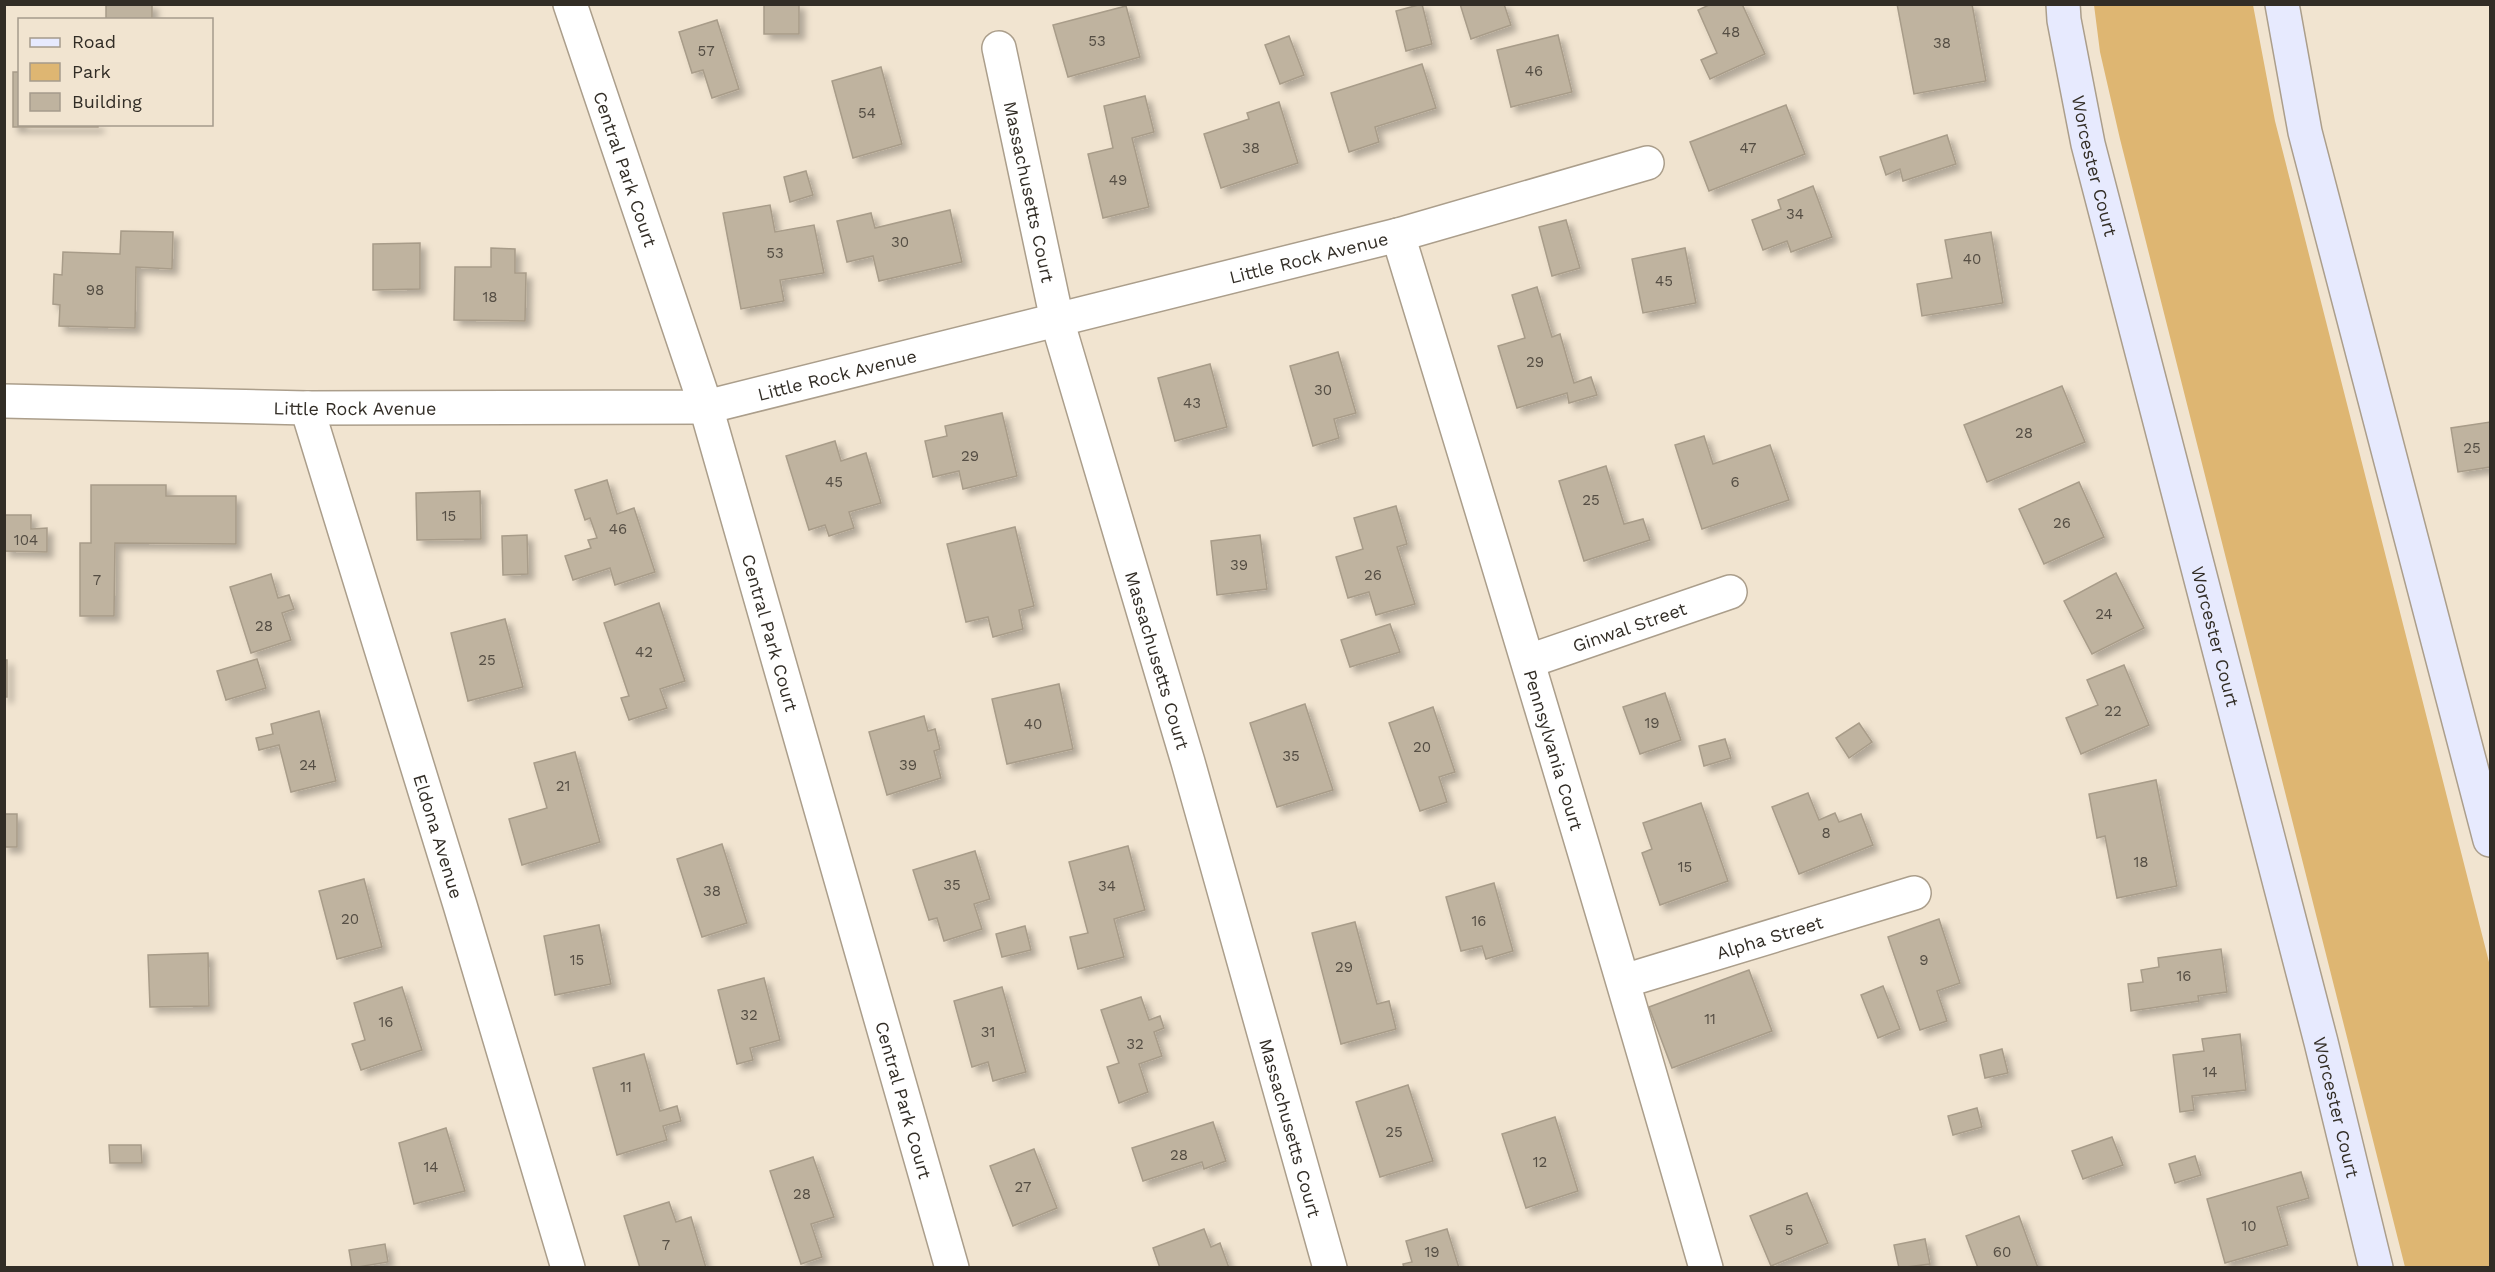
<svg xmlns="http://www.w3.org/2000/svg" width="2495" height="1272" font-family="'Work Sans',sans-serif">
<defs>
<filter id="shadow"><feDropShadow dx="5.5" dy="5.5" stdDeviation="3" flood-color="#0004"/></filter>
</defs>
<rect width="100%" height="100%" fill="#f1e4d0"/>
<!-- green -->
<polygon fill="#deb672" points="2094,5 2253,5 2275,121 2490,966 2490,1267 2405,1267 2120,139 2100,52"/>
<!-- building -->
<g fill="#bfb39f" stroke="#a89c89" stroke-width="1.5" filter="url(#shadow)">
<rect x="106" y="4" width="46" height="16"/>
<rect x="764" y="4" width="35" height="30"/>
<polygon points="1422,4 1432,44 1406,51 1396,11"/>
<polygon points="1460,4 1504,4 1511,25 1471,39"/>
<polygon points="1711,4 1742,4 1765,54 1710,79 1701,60 1717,53 1698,10"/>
<polygon points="1897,4 1972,4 1986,81 1914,94"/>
<polygon points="1126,6 1140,57 1068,77 1053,25"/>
<polygon points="717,20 739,89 712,98 703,70 692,73 679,32"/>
<polygon points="1558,35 1572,92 1511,107 1497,50"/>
<polygon points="1289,36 1304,75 1280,84 1265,45"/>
<polygon points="1422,64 1436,108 1375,127 1379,142 1349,152 1331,93"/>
<polygon points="881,67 902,144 853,158 832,81"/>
<polygon points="13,72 20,72 20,124 98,124 98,127 13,127"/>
<polygon points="1145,96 1154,132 1132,138 1149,207 1103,218 1088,154 1113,148 1104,106"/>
<polygon points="1279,102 1298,163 1221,188 1204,134 1249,119 1247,113"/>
<polygon points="1786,105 1805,154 1709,191 1690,142"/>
<polygon points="1947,135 1956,164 1903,181 1900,169 1886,175 1880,157"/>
<polygon points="806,171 813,195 790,202 784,177"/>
<polygon points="1813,186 1832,237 1791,252 1787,241 1763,250 1752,220 1781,209 1778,200"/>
<polygon points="770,205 775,232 814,225 824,273 780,280 784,301 741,309 723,213"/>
<polygon points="950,210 962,262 879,281 873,256 847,262 837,221 871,213 875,228"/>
<polygon points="1566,220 1580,268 1552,276 1539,227"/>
<polygon points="121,231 173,232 172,269 136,267 135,328 59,326 60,305 53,304 54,274 62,275 63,252 120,254"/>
<polygon points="1991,232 2003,303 1922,316 1917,284 1952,278 1945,240"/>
<polygon points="420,243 420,289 373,290 373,244"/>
<polygon points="491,248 515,249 515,273 526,273 525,321 454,320 455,267 491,267"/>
<polygon points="1685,248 1696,303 1643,313 1632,259"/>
<polygon points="1537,287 1552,337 1560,334 1574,383 1591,377 1597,395 1569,403 1567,393 1517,408 1498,346 1525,338 1512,295"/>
<polygon points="1338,352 1356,413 1334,419 1339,438 1313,446 1290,366"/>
<polygon points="1210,364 1227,427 1175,441 1158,378"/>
<polygon points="2062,386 2085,442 1987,482 1964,425"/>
<polygon points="1002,413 1017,476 963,489 959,471 933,477 925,441 947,436 945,426"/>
<polygon points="2490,422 2490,467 2458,472 2451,428"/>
<polygon points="1704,436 1713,464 1770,445 1789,500 1702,529 1675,445"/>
<polygon points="835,441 841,461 866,453 881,503 849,512 854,528 829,536 825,525 809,530 786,456"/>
<polygon points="1606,466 1624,524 1643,519 1650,540 1584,561 1559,481"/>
<polygon points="607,480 617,514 634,508 655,572 615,585 610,568 573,580 565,556 591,548 588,540 597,538 590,518 585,520 575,490"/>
<polygon points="2079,482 2104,537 2044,564 2019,509"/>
<polygon points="91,485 166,485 166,496 236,496 236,544 115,543 114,616 80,616 80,543 91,543"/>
<polygon points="480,491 481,539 417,540 416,493"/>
<polygon points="1396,506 1407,544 1397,547 1415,604 1376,615 1369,592 1348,598 1336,557 1363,549 1354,518"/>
<polygon points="4,515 31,515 31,529 47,528 47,552 4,551"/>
<polygon points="1015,527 1034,606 1019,610 1023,629 993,637 988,617 966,622 947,544"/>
<polygon points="527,535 528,574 503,575 502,536"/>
<polygon points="1260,535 1267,589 1217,595 1211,541"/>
<polygon points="2116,573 2144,628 2092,654 2064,601"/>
<polygon points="271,574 278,598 289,595 294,609 282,613 291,640 251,653 230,587"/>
<polygon points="659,603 685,681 660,689 667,708 629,720 621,698 629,696 604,623"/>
<polygon points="505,619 523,687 468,701 451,633"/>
<polygon points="1390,624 1400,652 1350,667 1341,640"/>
<polygon points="257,659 266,688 226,700 217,671"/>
<rect x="4" y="660" width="3" height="37"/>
<polygon points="2124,665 2149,725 2081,754 2066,718 2098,705 2087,680"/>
<polygon points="1059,684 1073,749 1007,764 992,699"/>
<polygon points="1665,693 1681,740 1640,754 1623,707"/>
<polygon points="1305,704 1333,790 1277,807 1250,723"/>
<polygon points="1433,707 1455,772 1439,777 1447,802 1420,811 1389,723"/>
<polygon points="319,711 336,781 291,792 279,745 259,750 256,738 273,734 271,724"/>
<polygon points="924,716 928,731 935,729 940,749 934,751 941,778 887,795 869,732"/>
<polygon points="1859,723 1872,742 1849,758 1836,738"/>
<polygon points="1725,739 1731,758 1704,766 1699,746"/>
<polygon points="575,752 600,842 522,865 509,819 547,808 534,763"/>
<polygon points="2156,780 2177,886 2117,898 2105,836 2097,838 2089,794"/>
<polygon points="1808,793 1819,820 1835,813 1839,822 1861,814 1873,845 1799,874 1772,807"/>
<polygon points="1701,803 1728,881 1660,905 1642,853 1652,849 1643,823"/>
<rect x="4" y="814" width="13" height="33"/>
<polygon points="722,844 747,923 702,937 677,859"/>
<polygon points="1128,846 1145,910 1114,919 1124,957 1078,969 1070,937 1088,933 1069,862"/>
<polygon points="975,851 990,899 974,904 982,929 944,941 937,918 929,920 913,870"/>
<polygon points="364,879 382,947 337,959 319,891"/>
<polygon points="1494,883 1513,951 1486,959 1482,946 1461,951 1446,897"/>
<polygon points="1939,919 1960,983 1937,991 1947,1021 1920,1030 1888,937"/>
<polygon points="1355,922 1377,1004 1389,1001 1396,1029 1341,1044 1312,933"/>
<polygon points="599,925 611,984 555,995 544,936"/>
<polygon points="1025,926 1031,950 1002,957 996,934"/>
<polygon points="2221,949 2227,992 2198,996 2199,1001 2131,1011 2128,984 2143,982 2141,970 2159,967 2158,958"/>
<polygon points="208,953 209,1006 150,1007 148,955"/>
<polygon points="1749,970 1772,1031 1672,1068 1649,1007"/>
<polygon points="764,978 780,1040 750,1048 753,1060 737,1064 718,990"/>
<polygon points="1883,986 1900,1029 1878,1038 1861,995"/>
<polygon points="402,987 422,1050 361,1070 352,1044 365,1040 354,1003"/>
<polygon points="1002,987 1026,1072 993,1081 988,1062 972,1067 954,1001"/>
<polygon points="1141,997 1149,1020 1160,1016 1164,1028 1154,1032 1162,1056 1139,1064 1148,1092 1119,1103 1107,1067 1119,1063 1101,1010"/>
<polygon points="2240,1034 2246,1090 2192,1096 2194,1110 2180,1112 2173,1055 2204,1051 2202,1039"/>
<polygon points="2002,1049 2008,1073 1985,1078 1980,1055"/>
<polygon points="644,1054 660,1111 677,1106 681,1121 663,1126 667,1140 617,1155 593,1068"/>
<polygon points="1408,1085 1433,1161 1380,1177 1356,1102"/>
<polygon points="1977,1108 1982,1127 1953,1135 1948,1116"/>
<polygon points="1555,1117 1578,1191 1526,1208 1502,1134"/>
<polygon points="1213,1122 1226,1161 1204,1169 1202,1162 1143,1181 1132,1148"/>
<polygon points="446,1128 465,1191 414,1204 399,1143"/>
<polygon points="2112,1137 2123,1165 2083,1179 2072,1151"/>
<polygon points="109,1145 141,1145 142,1163 110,1163"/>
<polygon points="1034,1149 1057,1208 1013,1226 990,1166"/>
<polygon points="2195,1156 2201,1175 2175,1183 2169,1164"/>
<polygon points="813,1157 834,1217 811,1224 822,1257 801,1264 770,1171"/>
<polygon points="2301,1172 2309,1198 2277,1207 2288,1245 2225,1263 2207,1199"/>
<polygon points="1807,1193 1828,1243 1771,1266 1750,1216"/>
<polygon points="669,1202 676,1222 691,1217 706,1268 640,1268 624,1216"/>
<polygon points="2019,1216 2038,1268 1978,1268 1966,1236"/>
<polygon points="1204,1229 1211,1247 1220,1243 1229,1268 1160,1268 1153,1248"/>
<polygon points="1447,1229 1459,1268 1404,1268 1403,1264 1412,1262 1406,1241"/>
<polygon points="1925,1239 1930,1264 1899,1268 1894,1245"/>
<polygon points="385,1244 388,1262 352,1268 349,1250"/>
</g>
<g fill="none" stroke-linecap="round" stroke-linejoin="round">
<!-- street casing -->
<g stroke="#ab9e8b" stroke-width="36">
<g id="street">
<path id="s1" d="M570 4 706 407 952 1268"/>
<path id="s2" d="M999 48 1057 320 1188 762 1330 1268"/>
<path id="s3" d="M1398 235C1503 578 1607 922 1706 1268"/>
<path id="s4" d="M4 401 307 408 706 407 1398 235 1647 163"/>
<path id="s5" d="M307 408 460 905 568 1268"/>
<path id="s6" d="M1529 661 1730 592"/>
<path id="s7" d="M1624 981 1914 893"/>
</g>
</g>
<!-- secondary casing -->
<g stroke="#ab9e8b" stroke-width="36">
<g id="secondary">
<path id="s8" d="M2063 4 2064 20 2088 144 2321 1042 2376 1268"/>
<polyline points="2282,4 2305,132 2490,840"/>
</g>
</g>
<!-- street -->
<use href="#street" stroke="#fff" stroke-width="33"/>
<!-- secondary -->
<use href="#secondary" stroke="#e7eafe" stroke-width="33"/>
</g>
<g text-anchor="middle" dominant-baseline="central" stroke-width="5" stroke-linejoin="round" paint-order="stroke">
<!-- number labels -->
<g font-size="15" fill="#554e44">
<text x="1731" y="32">48</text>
<text x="1097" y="41">53</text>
<text x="1942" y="43">38</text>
<text x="706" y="51">57</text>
<text x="1534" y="71">46</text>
<text x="867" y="113">54</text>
<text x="1251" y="148">38</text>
<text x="1748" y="148">47</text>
<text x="1118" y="180">49</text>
<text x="1795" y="214">34</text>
<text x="900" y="242">30</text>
<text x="775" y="253">53</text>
<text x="1972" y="259">40</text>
<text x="1664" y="281">45</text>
<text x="95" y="290">98</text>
<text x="490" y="297">18</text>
<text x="1535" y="362">29</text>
<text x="1323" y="390">30</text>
<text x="1192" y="403">43</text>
<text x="2024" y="433">28</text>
<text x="2472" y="448">25</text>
<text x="970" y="456">29</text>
<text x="834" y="482">45</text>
<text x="1735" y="482">6</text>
<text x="1591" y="500">25</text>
<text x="449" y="516">15</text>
<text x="2062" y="523">26</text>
<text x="618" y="529">46</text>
<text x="26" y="540">104</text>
<text x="1239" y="565">39</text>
<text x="1373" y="575">26</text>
<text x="97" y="580">7</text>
<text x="2104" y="614">24</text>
<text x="264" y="626">28</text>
<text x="644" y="652">42</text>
<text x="487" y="660">25</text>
<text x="2113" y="711">22</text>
<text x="1652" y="723">19</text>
<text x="1033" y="724">40</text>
<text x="1422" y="747">20</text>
<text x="1291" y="756">35</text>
<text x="308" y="765">24</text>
<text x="908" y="765">39</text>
<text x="563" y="786">21</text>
<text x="1826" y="833">8</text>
<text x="2141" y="862">18</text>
<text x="1685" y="867">15</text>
<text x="952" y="885">35</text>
<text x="1107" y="886">34</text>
<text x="712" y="891">38</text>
<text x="350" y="919">20</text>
<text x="1479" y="921">16</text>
<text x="577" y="960">15</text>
<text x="1924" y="960">9</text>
<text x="1344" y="967">29</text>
<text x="2184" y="976">16</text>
<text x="749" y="1015">32</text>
<text x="1710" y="1019">11</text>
<text x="386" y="1022">16</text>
<text x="988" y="1032">31</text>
<text x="1135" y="1044">32</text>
<text x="2210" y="1072">14</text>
<text x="626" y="1087">11</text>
<text x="1394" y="1132">25</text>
<text x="1179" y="1155">28</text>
<text x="1540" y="1162">12</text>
<text x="431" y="1167">14</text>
<text x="1023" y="1187">27</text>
<text x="802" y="1194">28</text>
<text x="2249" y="1226">10</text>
<text x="1789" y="1230">5</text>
<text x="666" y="1245">7</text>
<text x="1432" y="1252">19</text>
<text x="2002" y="1252">60</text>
</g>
<!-- street labels -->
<g font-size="18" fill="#322d26" stroke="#f1e4d0">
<text stroke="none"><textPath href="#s8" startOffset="165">Worcester Court</textPath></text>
<text stroke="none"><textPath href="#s1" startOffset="174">Central Park Court</textPath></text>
<text stroke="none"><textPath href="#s2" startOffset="147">Massachusetts Court</textPath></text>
<text stroke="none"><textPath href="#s4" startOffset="1323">Little Rock Avenue</textPath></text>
<text stroke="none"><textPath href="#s4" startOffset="837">Little Rock Avenue</textPath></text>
<text stroke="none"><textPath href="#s4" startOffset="351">Little Rock Avenue</textPath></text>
<text stroke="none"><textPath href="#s6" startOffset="106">Ginwal Street</textPath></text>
<text stroke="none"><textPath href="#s1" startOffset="660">Central Park Court</textPath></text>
<text stroke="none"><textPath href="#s8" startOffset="651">Worcester Court</textPath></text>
<text stroke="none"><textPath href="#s2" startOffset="633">Massachusetts Court</textPath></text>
<text stroke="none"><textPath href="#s3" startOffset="538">Pennsylvania Court</textPath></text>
<text stroke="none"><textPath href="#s5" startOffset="448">Eldona Avenue</textPath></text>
<text stroke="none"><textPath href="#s7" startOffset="152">Alpha Street</textPath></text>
<text stroke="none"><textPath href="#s1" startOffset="1146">Central Park Court</textPath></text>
<text stroke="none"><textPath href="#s8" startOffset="1137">Worcester Court</textPath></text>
<text stroke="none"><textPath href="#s2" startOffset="1119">Massachusetts Court</textPath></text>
</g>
</g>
<!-- border -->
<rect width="2495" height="1272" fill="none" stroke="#322d26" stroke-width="12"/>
<!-- legend -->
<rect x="18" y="18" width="195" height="108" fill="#f1e4d0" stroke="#a59b8c" stroke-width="1.5"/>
<rect x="30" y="38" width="30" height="9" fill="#e7eafe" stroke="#a59b8c" stroke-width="1.5"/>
<text x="72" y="48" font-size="18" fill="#322d26">Road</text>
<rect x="30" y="63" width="30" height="18" fill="#deb672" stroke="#a59b8c" stroke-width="1.5"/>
<text x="72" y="78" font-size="18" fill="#322d26">Park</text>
<rect x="30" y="93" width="30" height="18" fill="#bfb39f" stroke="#a59b8c" stroke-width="1.5"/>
<text x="72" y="108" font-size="18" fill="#322d26">Building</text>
</svg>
